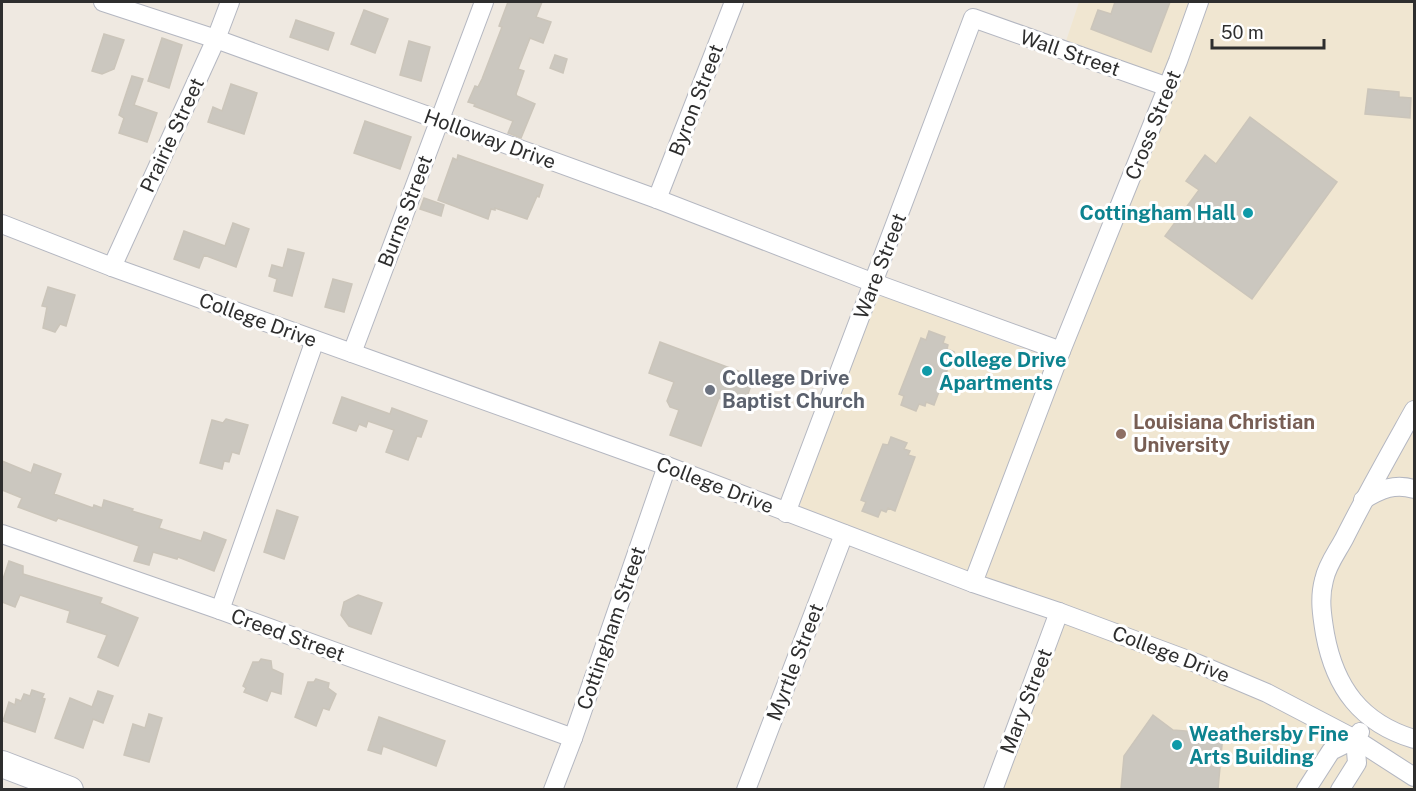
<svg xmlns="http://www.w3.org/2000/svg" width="1416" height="791" font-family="'Public Sans',sans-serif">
<rect width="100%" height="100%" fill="#efe9e1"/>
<!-- education -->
<polygon fill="#f0e6d1" points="1079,2 1414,2 1414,789 992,789 1067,608 802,510 800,504 877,298 885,296 1061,363 1172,82 1066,41"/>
<!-- building -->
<g fill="#cbc7bf" stroke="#cbc5ba" stroke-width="1.5">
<polygon points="508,2 542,2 536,17 551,22 543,43 530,38 518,69 524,71 516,94 517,96 535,104 521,138 508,133 513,121 474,106 475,104 468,102 475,86 478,87 482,79 502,27 499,26"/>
<polygon points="1115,2 1170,2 1151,52 1091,29 1098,10 1111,14"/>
<polygon points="364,10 388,19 375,53 351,44"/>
<polygon points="296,20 334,33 328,50 290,37"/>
<polygon points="104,34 124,40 114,69 102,74 92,71"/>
<polygon points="162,38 182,45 169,88 148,81"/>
<polygon points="409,41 430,47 421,81 400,75"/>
<polygon points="555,55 567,59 563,73 550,68"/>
<polygon points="132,76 143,79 134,105 157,113 147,142 119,133 124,118 119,115"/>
<polygon points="231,84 257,93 244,134 208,122 213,107 222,111"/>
<polygon points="1368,89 1399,92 1399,97 1411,98 1410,118 1365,114"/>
<polygon points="1250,117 1337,182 1252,299 1165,236 1199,190 1186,181 1205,155 1216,164"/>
<polygon points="365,121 411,137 400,169 354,153"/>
<polygon points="458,155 543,185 539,197 537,196 527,219 495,208 495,210 491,209 488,219 438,200 453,158 457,160"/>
<polygon points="424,198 444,205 441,216 420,209"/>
<polygon points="233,223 249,229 236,267 204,255 199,268 174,259 184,231 225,246"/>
<polygon points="288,249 304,253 292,296 274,291 277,279 269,276 272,265 283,268"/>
<polygon points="333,279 352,284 344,312 325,307"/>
<polygon points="48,287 75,295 66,326 60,324 55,332 43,328 47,307 42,306"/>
<polygon points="929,331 945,337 943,343 948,345 947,349 954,352 934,405 926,402 925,406 919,404 916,411 901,405 904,396 899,394 921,338 926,340"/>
<polygon points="660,342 754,377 743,408 719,398 701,446 670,435 679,410 670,407 667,401 674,382 649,373"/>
<polygon points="342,397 390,414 392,408 427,421 421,437 417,436 408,460 386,452 394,430 368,421 366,427 359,424 356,431 333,423"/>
<polygon points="226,419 248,425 239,454 232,452 229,462 224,461 222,469 200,463 212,420 223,423"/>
<polygon points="891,437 907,443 904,449 910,451 908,455 915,457 895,511 888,508 886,512 881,510 878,517 862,511 866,502 861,500 883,444 888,445"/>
<polygon points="2,461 31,473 34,464 61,474 54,494 93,508 94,505 102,508 104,500 133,509 132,511 162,520 159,528 201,541 204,532 226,540 214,571 178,557 177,559 153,552 149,565 134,561 139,546 58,518 56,521 18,507 22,498 2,490"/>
<polygon points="277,510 298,517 284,559 264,552"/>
<polygon points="9,561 23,566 23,574 102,598 100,603 138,618 118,666 98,657 107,635 67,622 70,611 20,595 15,607 2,602 2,582"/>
<polygon points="358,595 382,603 371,634 349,626 341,615 344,602"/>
<polygon points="261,659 271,661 272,669 283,674 281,694 271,691 267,701 244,692 246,688 243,686 253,662 259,662"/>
<polygon points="316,679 329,683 328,688 336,694 329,710 323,708 316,726 295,717 308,682 314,682"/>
<polygon points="32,690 44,694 42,698 45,699 35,732 3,721 9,702 15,705 16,699 21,701 24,694 30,696"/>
<polygon points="98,691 113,696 103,723 93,719 83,748 55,738 70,698 92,707"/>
<polygon points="149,714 162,718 149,762 124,755 133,724 145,728"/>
<polygon points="1153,715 1173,730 1223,734 1218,789 1121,789 1124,756"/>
<polygon points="379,717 445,741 436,766 383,746 381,754 368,750"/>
</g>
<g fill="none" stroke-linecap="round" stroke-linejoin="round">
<!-- street casing -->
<g stroke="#b4b7c1" stroke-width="20">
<g id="street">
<polyline points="103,2 216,39 657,199 874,283 1061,351"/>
<polyline points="657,199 734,2"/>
<polyline points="2,224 112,267 667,466 973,583 1059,612 1196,663 1267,693 1355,739 1414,777"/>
<polyline points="112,267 216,39 230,2"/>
<polyline points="352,353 484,2"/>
<path d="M1414 410C1390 453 1366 495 1344 539 1337 552 1327 565 1324 580 1319 598 1322 616 1325 634 1335 688 1361 723 1414 739"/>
<path d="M1363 500C1381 489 1395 483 1414 489"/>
<polyline points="786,513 973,18 1168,87"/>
<polyline points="2,534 220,610 573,738"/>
<polyline points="973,583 1061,351 1178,61 1199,2"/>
<polyline points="220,610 315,340"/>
<polyline points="553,790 573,738 667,466"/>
<polyline points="746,790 844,534"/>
<polyline points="993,790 1059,612"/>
<polyline points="1306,790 1331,751 1355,739 1360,732"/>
<polyline points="1340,790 1357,763 1355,739"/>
</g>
</g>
<!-- secondary casing -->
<g stroke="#b4b7c1" stroke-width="28">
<polyline id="secondary" points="2,764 70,790"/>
</g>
<!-- street -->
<use href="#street" stroke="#fff" stroke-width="18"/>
<!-- secondary -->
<use href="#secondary" stroke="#fff" stroke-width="26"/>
</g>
<!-- markers -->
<g fill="#0f9aa8" stroke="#fff" stroke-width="2">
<circle cx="1248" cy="213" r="6"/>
<circle cx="927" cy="371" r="6"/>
<circle cx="1177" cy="745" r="6"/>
</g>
<circle fill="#6b7280" stroke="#fff" stroke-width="2" cx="710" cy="390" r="6"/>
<circle fill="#8d6e63" stroke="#fff" stroke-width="2" cx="1121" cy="434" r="6"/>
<g text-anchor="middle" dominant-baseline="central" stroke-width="6" stroke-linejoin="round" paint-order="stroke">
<!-- street labels -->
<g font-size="20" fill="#2e2e2e" stroke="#fff">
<text transform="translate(1070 53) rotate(19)">Wall Street</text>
<text transform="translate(696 100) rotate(-69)">Byron Street</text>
<text transform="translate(1153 125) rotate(-68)">Cross Street</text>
<text transform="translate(172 135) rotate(-65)">Prairie Street</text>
<text transform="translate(490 139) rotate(20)">Holloway Drive</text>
<text transform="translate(405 211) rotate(-69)">Burns Street</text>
<text transform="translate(880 266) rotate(-69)">Ware Street</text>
<text transform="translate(258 320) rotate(20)">College Drive</text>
<text transform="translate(715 485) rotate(21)">College Drive</text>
<text transform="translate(611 628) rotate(-71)">Cottingham Street</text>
<text transform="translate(288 635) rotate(20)">Creed Street</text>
<text transform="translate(1171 654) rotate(21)">College Drive</text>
<text transform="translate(795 662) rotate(-69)">Myrtle Street</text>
<text transform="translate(1026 701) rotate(-69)">Mary Street</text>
</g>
<!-- culture labels -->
<g font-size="20" font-weight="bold" fill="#0d838f" stroke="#fff" text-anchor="start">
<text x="1236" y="213" text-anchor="end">Cottingham Hall</text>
<text x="939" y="360">College Drive<tspan x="939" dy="23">Apartments</tspan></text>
<text x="1189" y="734">Weathersby Fine<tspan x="1189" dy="23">Arts Building</tspan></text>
</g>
<!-- worship labels -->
<g font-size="20" font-weight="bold" fill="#5b616d" stroke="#fff" text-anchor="start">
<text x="722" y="378">College Drive<tspan x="722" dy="23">Baptist Church</tspan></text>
</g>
<!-- education labels -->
<g font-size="20" font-weight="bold" fill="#785e54" stroke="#fff" text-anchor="start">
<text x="1133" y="422">Louisiana Christian<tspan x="1133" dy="23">University</tspan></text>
</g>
</g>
<!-- border -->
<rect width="1416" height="791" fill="none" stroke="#2e2e2e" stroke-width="6"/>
<!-- scale -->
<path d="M1212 39v9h112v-9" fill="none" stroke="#2e2e2e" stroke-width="3"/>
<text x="1221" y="39" font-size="18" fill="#2e2e2e" stroke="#ffffff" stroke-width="4.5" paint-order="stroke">50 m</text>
</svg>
